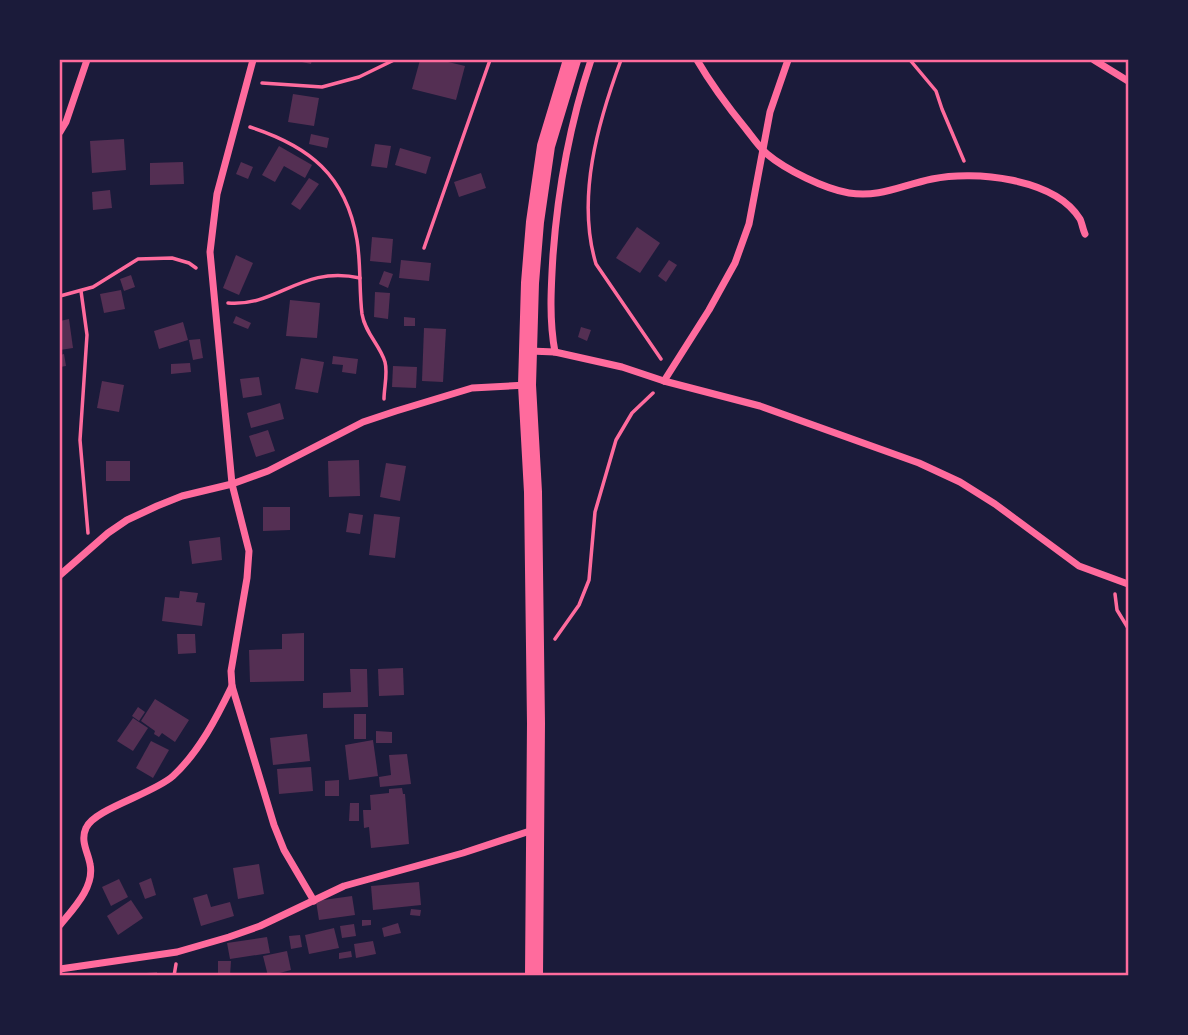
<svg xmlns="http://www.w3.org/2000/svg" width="1188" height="1035" font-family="Ubuntu,sans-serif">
<rect width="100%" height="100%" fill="#1b1b3a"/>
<!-- building -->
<g fill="#542f53">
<polygon points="293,60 312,60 311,64"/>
<polygon points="420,60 440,60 465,66 456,100 412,89"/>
<polygon points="293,94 319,98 314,126 288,122"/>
<polygon points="311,134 329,138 327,148 309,144"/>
<polygon points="124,139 126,170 92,173 90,141"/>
<polygon points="375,144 391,146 387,168 371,166"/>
<polygon points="279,146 312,165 305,178 284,166 275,182 262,175"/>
<polygon points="400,148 431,157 426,174 395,165"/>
<polygon points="183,162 184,184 150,185 150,163"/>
<polygon points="241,162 253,167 248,179 236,174"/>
<polygon points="481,173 486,188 459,197 454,182"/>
<polygon points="309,178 319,184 300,210 291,204"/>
<polygon points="110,190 112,208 93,210 92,192"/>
<polygon points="637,227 660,243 640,273 616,258"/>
<polygon points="372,237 393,239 391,263 370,261"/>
<polygon points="236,255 253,263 239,295 223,288"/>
<polygon points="401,260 431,263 429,281 399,278"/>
<polygon points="669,260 677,265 666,282 658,276"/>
<polygon points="384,271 393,274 388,288 379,284"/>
<polygon points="131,275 135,287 124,291 120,279"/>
<polygon points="121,290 125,309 104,313 100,294"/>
<polygon points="375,292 390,293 388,319 374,317"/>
<polygon points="290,300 320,303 317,338 286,336"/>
<polygon points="236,316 251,323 248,329 233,323"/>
<polygon points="404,317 415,318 415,326 404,326"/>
<polygon points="69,319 73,348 60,350 60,321"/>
<polygon points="183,322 188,340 159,349 154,331"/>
<polygon points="581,327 591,330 587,341 578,337"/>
<polygon points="424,328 446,329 443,382 422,381"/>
<polygon points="200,339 203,358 193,360 189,340"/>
<polygon points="64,354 66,366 60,367 60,355"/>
<polygon points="333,356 358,359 356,374 342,372 343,365 332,364"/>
<polygon points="301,358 324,362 318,393 295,389"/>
<polygon points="190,363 191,372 171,374 171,364"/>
<polygon points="393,366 417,367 416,388 392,387"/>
<polygon points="259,377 262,395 243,398 240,379"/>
<polygon points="102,381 124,385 119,412 97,408"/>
<polygon points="280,403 284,419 251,428 247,413"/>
<polygon points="268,430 275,451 256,457 249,436"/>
<polygon points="359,460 360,496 329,497 328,461"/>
<rect x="106" y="461" width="24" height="20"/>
<polygon points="386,463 406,466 400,501 380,497"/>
<polygon points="263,507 290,507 290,530 263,531"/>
<polygon points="349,513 363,515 360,534 346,532"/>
<polygon points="374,514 400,517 395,558 369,555"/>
<polygon points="220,537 222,560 192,564 189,541"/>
<polygon points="180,591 198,593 196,602 205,603 202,626 162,621 165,597 179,598"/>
<polygon points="304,633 304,681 250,682 249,650 282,649 282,634"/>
<polygon points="177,634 195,634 196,653 178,654"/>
<polygon points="403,668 404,695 379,696 378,669"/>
<polygon points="350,669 367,669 368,707 323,708 323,693 351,692"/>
<polygon points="155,699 189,720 175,742 162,733 159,737 154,734 155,731 141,721"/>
<polygon points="138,707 145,712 139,721 132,716"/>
<rect x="354" y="714" width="12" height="25"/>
<polygon points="133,718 148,728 133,751 117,741"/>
<polygon points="376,731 392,732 392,743 376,743"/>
<polygon points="307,734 310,761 273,765 270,738"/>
<polygon points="373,740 378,776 349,780 345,745"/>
<polygon points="151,741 169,750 153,778 136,768"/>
<polygon points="407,754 411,784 380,787 379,777 391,775 389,755"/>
<polygon points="311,767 313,791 279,794 277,769"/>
<polygon points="339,780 339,796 325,796 325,781"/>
<polygon points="402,788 403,794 405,794 409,844 371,848 369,827 364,828 363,810 371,810 370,795 389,793 389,789"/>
<polygon points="350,803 359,803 359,821 349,821"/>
<polygon points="259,864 264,894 238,899 233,868"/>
<polygon points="151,878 156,895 145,899 139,883"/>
<polygon points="119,879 128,897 111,906 102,887"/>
<polygon points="419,882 421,905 373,910 371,886"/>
<polygon points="207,894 211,907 230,902 234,916 201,926 193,898"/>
<polygon points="352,896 355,915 319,920 316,901"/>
<polygon points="131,900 143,918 118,935 107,916"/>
<polygon points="411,909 421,910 420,916 410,915"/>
<polygon points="362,920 371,920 371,925 362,926"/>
<polygon points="398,923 401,933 384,937 382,928"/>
<polygon points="354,924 356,936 342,938 340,926"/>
<polygon points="334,928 339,948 309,954 305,935"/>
<polygon points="300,935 302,947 291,949 289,936"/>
<polygon points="267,937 270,953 230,959 227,943"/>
<polygon points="373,941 376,954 356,958 354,944"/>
<polygon points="287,951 291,970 268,976 263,956"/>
<polygon points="351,951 352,957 339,959 339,953"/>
<polygon points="218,961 231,961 230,976 218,976"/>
<polygon points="157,972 157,976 135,976 135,974"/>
</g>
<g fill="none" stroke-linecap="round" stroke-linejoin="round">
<!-- path -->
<g stroke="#ff6b9d" stroke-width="3.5">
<path d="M621 60C598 122 576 198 596 264L661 359"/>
<polyline points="910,60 936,91 942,109 964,161"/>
<polyline points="262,83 322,87 359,77 394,60"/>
<path d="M250 127C309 146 346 175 357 240 361 264 359 290 362 314 365 333 380 345 385 362 388 373 384 388 384 399"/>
<polyline points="424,248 490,60"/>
<polyline points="81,291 87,335 80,440 88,533"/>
<polyline points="60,296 93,287 138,259 172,258 189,263 196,268"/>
<path d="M228 303C278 307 301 265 360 278"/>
<polyline points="1115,594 1117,610 1128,628"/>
<polyline points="555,639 579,605 589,580 595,512 616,440 632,413 653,393"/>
<polyline points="174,976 176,964"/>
</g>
<!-- minor -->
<g stroke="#ff6b9d" stroke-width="7">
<polyline points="253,60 217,194 210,252 232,484 249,551 247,578 231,671 232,686 274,825 284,850 314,901"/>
<path d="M697 60C711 84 728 107 746 129 753 138 759 147 767 154 786 170 825 189 849 193 880 198 902 185 932 179 974 170 1055 178 1080 219 1082 223 1083 230 1085 234"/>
<polyline points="1094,60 1128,81"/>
<polyline points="60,132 66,122 87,60"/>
<polyline points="530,351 555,352 622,367 664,381 760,406 919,463 960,482 995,504 1079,566 1128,584"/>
<path d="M555 352C549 320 551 288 553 255 558 188 570 123 591 60"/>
<polyline points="664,381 709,310 735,263 749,224 770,112 788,60"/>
<polyline points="60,575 108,533 127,520 157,506 182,496 232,484 268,471 363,422 396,411 472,388 527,385"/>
<path d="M60 925C73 909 95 887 90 864 88 852 80 841 86 828 94 809 153 794 173 776 199 752 217 717 232 686"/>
<polyline points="60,969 177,952 229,937 260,926 344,886 463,853 533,830"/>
</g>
<!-- trunk -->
<polyline stroke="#ff6b9d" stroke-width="18" points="534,976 536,723 533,492 527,385 530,283 535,222 546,146 572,60"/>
</g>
<!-- border -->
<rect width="1188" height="1035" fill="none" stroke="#1b1b3a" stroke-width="122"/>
<rect x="61" y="61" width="1066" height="913" fill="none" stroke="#ff6b9d" stroke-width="2.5"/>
</svg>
